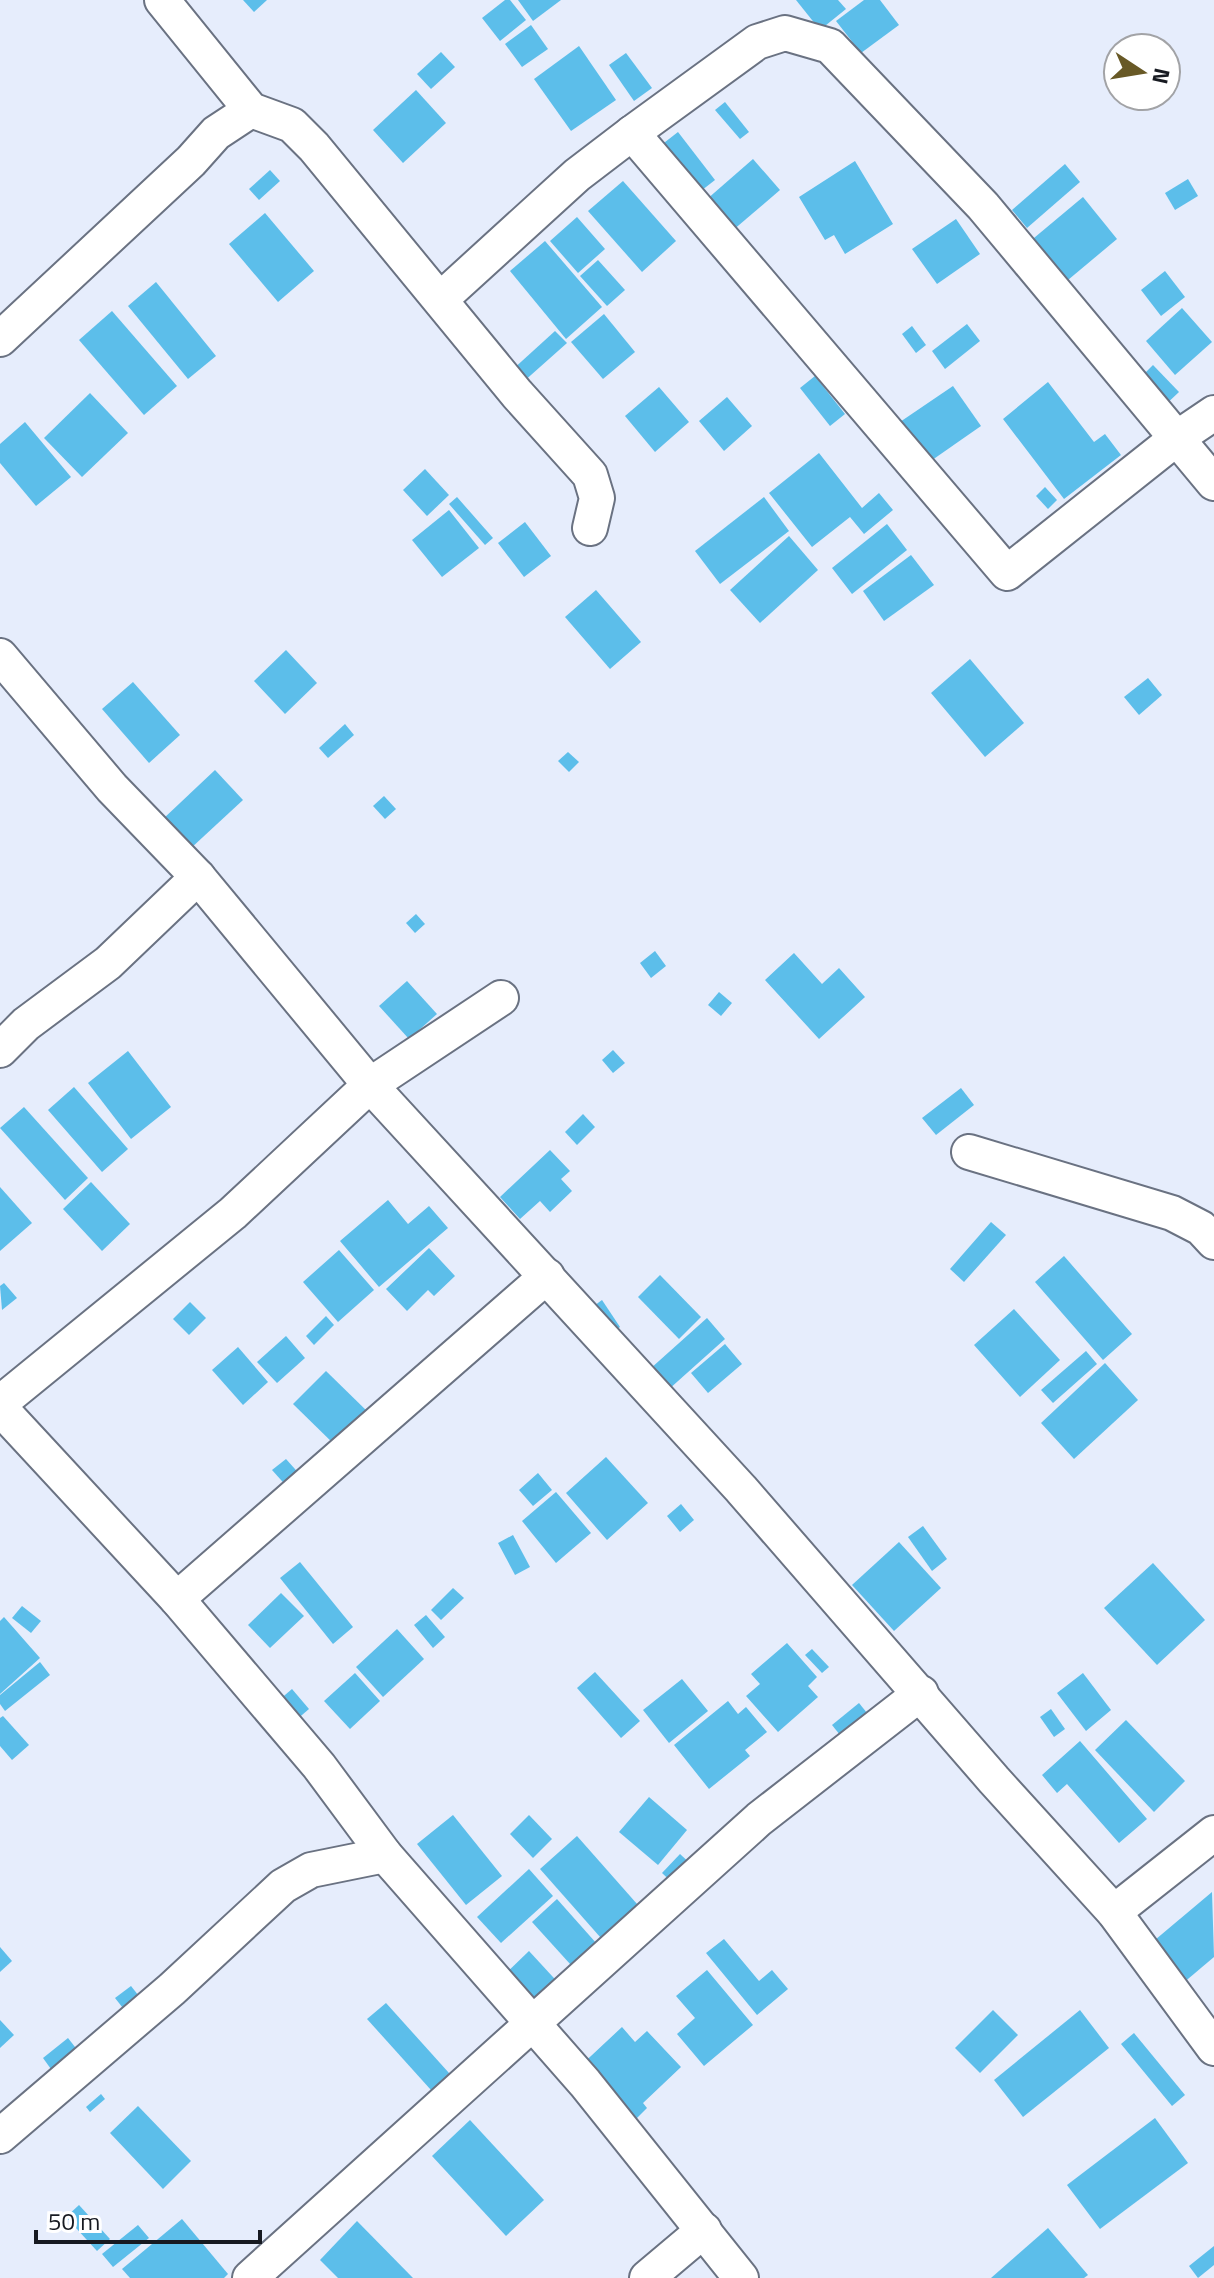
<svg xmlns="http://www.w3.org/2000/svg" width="1214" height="2278" font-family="'Titillium Web',sans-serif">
<rect width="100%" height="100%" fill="#e6edfc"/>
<!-- building -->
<g fill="#5cbeea">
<polygon points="243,0 267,0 254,12"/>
<polygon points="505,0 510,0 526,20 500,41 482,18"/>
<polygon points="518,0 561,0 533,21"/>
<polygon points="796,0 838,0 846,9 820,30"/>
<polygon points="864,0 880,0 899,25 861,53 836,21"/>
<polygon points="531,25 548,49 522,67 505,44"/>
<polygon points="579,46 616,100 571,131 534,79"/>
<polygon points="441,52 455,67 431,89 417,74"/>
<polygon points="626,53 652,88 634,101 609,65"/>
<polygon points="416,90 446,123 403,163 373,130"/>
<polygon points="725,102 749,132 740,139 715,110"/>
<polygon points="678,132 715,180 697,194 660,146"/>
<polygon points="753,159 780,190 732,231 706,200"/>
<polygon points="855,161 893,224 845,254 834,235 825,240 799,197"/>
<polygon points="1065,164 1080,182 1027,228 1012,210"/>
<polygon points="270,170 280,181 259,200 249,189"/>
<polygon points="1188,179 1198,196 1175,210 1165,193"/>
<polygon points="623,181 676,241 642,272 588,211"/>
<polygon points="1083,197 1117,239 1062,285 1028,243"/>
<polygon points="265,213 314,271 278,302 229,244"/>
<polygon points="577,217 605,249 578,273 550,241"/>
<polygon points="956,219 980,254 937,284 912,249"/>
<polygon points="545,241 602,307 566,339 510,271"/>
<polygon points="598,260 625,290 607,306 580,276"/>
<polygon points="1165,271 1185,297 1161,316 1141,290"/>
<polygon points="156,282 216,356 188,379 128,306"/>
<polygon points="1182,308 1212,342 1175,375 1146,341"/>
<polygon points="112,311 177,386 144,415 79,340"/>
<polygon points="604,314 635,352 603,379 571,342"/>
<polygon points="967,324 980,341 945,369 932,351"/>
<polygon points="912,326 926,345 916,353 902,334"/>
<polygon points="555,331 567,343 522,383 511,371"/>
<polygon points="1153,365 1179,392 1162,408 1137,381"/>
<polygon points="815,376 845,414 830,426 800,388"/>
<polygon points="1048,382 1094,442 1105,434 1121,455 1064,499 1003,419"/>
<polygon points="953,386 981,426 925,465 897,424"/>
<polygon points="659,387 689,422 655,452 625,416"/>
<polygon points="90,393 128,433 82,477 44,438"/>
<polygon points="727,397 752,426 724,451 699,421"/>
<polygon points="25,422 71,477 36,506 0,463 0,444"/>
<polygon points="819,453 862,508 879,493 893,510 864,534 850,517 812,547 769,493"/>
<polygon points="425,469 449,495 427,516 403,490"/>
<polygon points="1045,487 1057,500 1048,509 1036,496"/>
<polygon points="457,497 493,538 485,545 449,504"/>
<polygon points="764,497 789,531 720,584 695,551"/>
<polygon points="449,510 479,548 442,577 412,540"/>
<polygon points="525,522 551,556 524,577 498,543"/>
<polygon points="887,524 907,550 852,594 832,568"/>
<polygon points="789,536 818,570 760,623 730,590"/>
<polygon points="911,555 934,585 884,621 863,591"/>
<polygon points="596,590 641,642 610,669 565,617"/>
<polygon points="286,650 317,683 285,714 254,681"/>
<polygon points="970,659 1024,723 985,757 931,693"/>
<polygon points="1148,678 1162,695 1139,715 1124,697"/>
<polygon points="133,682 180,735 149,763 102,709"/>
<polygon points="345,724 354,735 328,758 319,748"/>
<polygon points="568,752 579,762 569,772 558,761"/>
<polygon points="215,770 243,800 190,849 163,819"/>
<polygon points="384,796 396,809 385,819 373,806"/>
<polygon points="416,914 425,924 415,933 406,923"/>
<polygon points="655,951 666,966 651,978 640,963"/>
<polygon points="794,953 822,984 839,968 865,997 819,1039 765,980"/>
<polygon points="407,981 437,1014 409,1039 379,1006"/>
<polygon points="719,992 732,1003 721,1016 708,1005"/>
<polygon points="613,1050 625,1063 613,1073 602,1060"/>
<polygon points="128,1051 171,1107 131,1139 88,1083"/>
<polygon points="74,1087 128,1149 102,1172 48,1110"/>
<polygon points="961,1088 974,1105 936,1135 922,1118"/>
<polygon points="24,1107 88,1178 65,1200 0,1128"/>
<polygon points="583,1114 595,1127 577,1145 565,1132"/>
<polygon points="550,1150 570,1171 561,1179 572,1191 550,1212 540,1201 520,1219 500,1197"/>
<polygon points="91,1182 130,1224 102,1251 63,1209"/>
<polygon points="0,1187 32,1223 0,1251"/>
<polygon points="388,1200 408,1224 429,1206 448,1228 379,1287 340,1241"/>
<polygon points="991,1222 1006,1235 964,1282 950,1269"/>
<polygon points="429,1248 455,1276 434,1296 428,1290 407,1311 386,1289"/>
<polygon points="339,1250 374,1290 338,1322 303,1282"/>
<polygon points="1064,1256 1132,1334 1103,1360 1035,1282"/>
<polygon points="660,1275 701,1317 679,1339 638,1297"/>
<polygon points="4,1283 17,1298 2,1310 0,1286"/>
<polygon points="602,1300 620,1327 605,1338 587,1311"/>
<polygon points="190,1302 206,1318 189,1335 173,1319"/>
<polygon points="1014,1309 1060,1360 1020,1397 974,1345"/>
<polygon points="326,1316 334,1325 314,1345 306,1336"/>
<polygon points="707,1318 725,1339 668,1390 650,1369"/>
<polygon points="286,1336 305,1358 277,1383 257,1362"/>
<polygon points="725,1344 742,1364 708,1393 691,1373"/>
<polygon points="238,1347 268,1382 243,1405 212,1370"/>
<polygon points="1086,1351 1097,1364 1053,1403 1041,1390"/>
<polygon points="1105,1363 1138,1400 1074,1459 1041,1423"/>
<polygon points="326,1371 371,1415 339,1449 293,1404"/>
<polygon points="606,1457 648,1503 607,1540 566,1493"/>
<polygon points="286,1459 303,1478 290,1490 272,1470"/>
<polygon points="538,1473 552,1490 533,1506 519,1490"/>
<polygon points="556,1492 591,1533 556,1563 522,1521"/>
<polygon points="681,1504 694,1520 680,1532 667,1516"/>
<polygon points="923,1526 947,1559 932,1571 908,1537"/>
<polygon points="513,1535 530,1567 515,1575 498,1543"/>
<polygon points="899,1542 941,1588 894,1631 852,1585"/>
<polygon points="300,1562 353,1627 333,1644 280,1578"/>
<polygon points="1153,1563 1205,1620 1157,1665 1104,1608"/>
<polygon points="453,1588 464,1598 441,1620 431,1610"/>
<polygon points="281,1593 304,1616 270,1648 248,1625"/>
<polygon points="22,1606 41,1621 31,1633 12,1618"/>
<polygon points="426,1615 445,1637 433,1648 414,1625"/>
<polygon points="4,1617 40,1658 0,1694 0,1621"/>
<polygon points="397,1629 424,1659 383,1697 356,1667"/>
<polygon points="787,1643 817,1677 808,1686 818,1697 778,1732 746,1696 760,1684 751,1674"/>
<polygon points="812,1649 829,1667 822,1673 805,1655"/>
<polygon points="40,1662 50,1675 5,1711 0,1704 0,1695"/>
<polygon points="595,1672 640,1721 621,1738 577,1688"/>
<polygon points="355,1673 380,1701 350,1729 324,1701"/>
<polygon points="1083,1673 1111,1710 1086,1731 1057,1693"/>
<polygon points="682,1679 708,1711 669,1743 643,1710"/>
<polygon points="292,1689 309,1709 288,1727 271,1707"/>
<polygon points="728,1701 738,1714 746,1707 767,1732 745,1750 750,1756 709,1789 674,1745"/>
<polygon points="859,1703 875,1723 848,1745 832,1725"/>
<polygon points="1051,1709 1065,1729 1054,1737 1040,1717"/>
<polygon points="3,1716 29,1745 12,1760 0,1746 0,1718"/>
<polygon points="1126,1720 1185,1781 1154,1812 1095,1750"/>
<polygon points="1080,1741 1147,1819 1119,1843 1067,1784 1057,1793 1042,1775"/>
<polygon points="649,1797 687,1830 658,1865 619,1832"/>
<polygon points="453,1815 502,1876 466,1905 417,1844"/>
<polygon points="529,1815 552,1839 533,1858 510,1834"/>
<polygon points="577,1836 645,1913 608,1946 540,1869"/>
<polygon points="680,1854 694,1867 677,1887 662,1873"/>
<polygon points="529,1869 553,1896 501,1943 477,1917"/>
<polygon points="1212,1892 1214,1957 1182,1984 1149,1945"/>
<polygon points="557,1899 605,1953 580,1975 532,1922"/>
<polygon points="724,1939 759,1981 772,1970 788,1989 757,2015 706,1953"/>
<polygon points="0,1947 12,1961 0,1972"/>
<polygon points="529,1951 564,1989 540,2012 505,1974"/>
<polygon points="707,1970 753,2025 704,2066 677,2034 695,2018 676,1996"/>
<polygon points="131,1986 146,2005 130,2017 115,1998"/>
<polygon points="386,2003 458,2083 440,2100 367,2019"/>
<polygon points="993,2010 1018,2035 980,2073 955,2048"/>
<polygon points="1080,2010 1109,2048 1023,2117 994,2080"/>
<polygon points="0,2020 14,2035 0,2048"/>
<polygon points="622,2027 635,2042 647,2031 681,2067 643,2103 647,2108 629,2126 576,2070"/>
<polygon points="1134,2033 1185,2095 1172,2106 1121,2044"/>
<polygon points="68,2038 82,2056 56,2076 43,2058"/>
<polygon points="101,2094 105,2099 90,2112 86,2107"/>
<polygon points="138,2106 191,2161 163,2189 110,2133"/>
<polygon points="1155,2118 1188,2163 1100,2229 1067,2185"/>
<polygon points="470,2120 544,2200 506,2236 432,2156"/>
<polygon points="79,2205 110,2239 97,2251 66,2217"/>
<polygon points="182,2219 228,2274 224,2278 130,2278 122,2269"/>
<polygon points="357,2221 413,2278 338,2278 320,2260"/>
<polygon points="138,2225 149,2238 113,2267 102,2254"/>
<polygon points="1048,2228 1088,2275 1084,2278 991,2278"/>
<polygon points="1214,2246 1214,2265 1198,2278 1189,2266"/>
</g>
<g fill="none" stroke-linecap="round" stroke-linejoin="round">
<!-- street casing -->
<g stroke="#6a7282" stroke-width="38">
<g id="street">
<polyline points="162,0 251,110 292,125 314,147 517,394 590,475 597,498 590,528"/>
<polyline points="632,133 1007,573 1177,438 1214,413"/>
<polyline points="442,298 577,175 632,133 757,42 785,33 830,46 983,206 1214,483"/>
<polyline points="0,339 191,161 216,133 251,110"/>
<polyline points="0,656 112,788 198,877 370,1085 741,1489 994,1780 1114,1912 1214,2048"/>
<polyline points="0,1050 26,1024 108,963 198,877"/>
<polyline points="969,1152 1172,1213 1201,1228 1214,1242"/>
<polyline points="0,1403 233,1213 370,1085 501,998"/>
<polyline points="0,1408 177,1599 319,1766 385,1855 585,2083 741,2278"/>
<polyline points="177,1599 547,1276"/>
<polyline points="1114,1912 1214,1833"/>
<polyline points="0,2136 172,1989 283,1886 311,1870 385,1855"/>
<polyline points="250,2278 759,1819 921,1693"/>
<polyline points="647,2278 704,2230"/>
</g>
</g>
<!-- street -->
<use href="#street" stroke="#fff" stroke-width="34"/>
</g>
<!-- north arrow -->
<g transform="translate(1142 72) rotate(102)"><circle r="38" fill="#ffffff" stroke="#a2a3a6" stroke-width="2"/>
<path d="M0-6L14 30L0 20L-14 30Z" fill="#685926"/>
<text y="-12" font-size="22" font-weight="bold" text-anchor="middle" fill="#171a21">N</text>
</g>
<!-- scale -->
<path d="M36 2230v12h224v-12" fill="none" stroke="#171a21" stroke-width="4"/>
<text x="48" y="2230" font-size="24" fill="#171a21" stroke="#ffffff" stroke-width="6" paint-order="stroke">50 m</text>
</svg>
